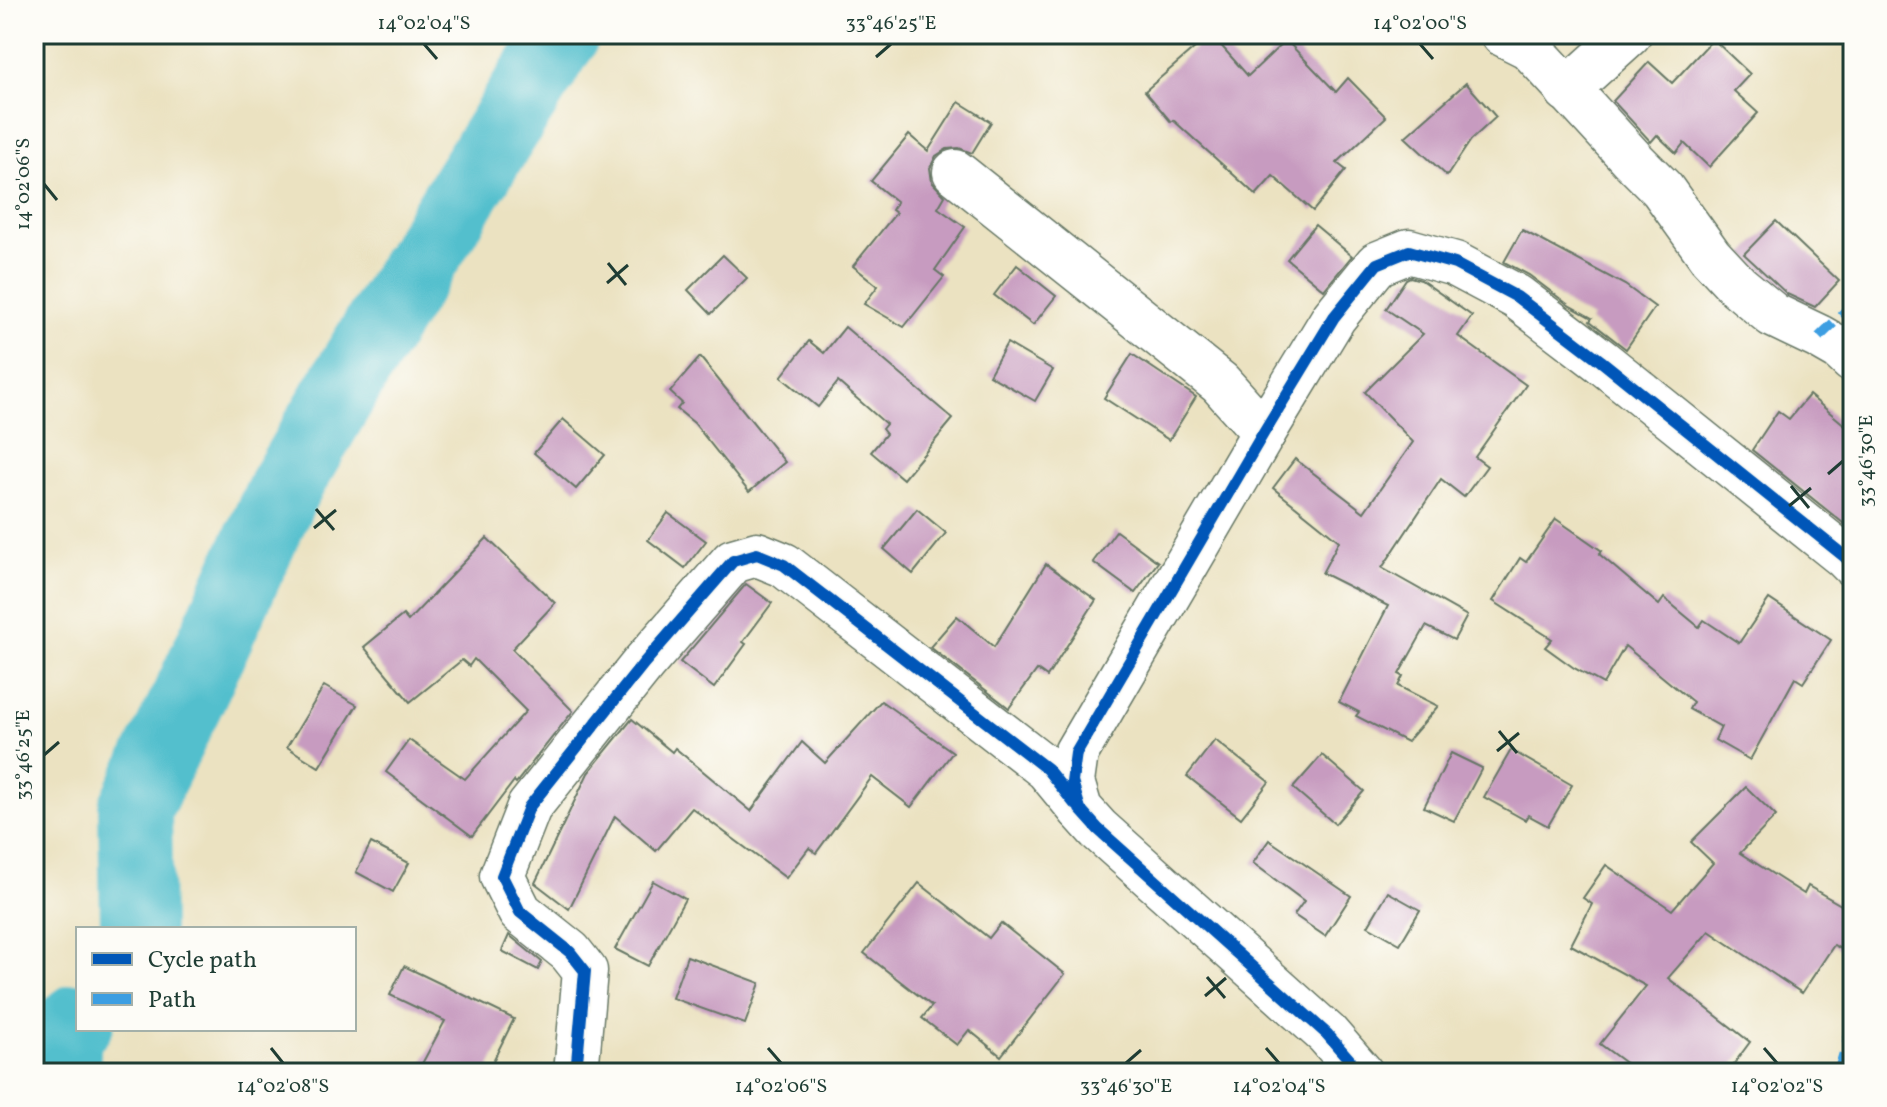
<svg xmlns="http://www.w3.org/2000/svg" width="1887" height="1107" font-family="Vollkorn,serif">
<rect width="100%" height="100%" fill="#fdfcf7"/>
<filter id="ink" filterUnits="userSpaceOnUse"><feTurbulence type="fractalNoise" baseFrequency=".0125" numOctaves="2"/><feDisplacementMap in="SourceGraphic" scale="16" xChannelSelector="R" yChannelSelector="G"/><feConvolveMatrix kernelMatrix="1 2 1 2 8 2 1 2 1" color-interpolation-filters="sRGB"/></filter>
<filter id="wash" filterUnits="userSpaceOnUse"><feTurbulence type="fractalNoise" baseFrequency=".006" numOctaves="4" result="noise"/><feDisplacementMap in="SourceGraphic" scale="32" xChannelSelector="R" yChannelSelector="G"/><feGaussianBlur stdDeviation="1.8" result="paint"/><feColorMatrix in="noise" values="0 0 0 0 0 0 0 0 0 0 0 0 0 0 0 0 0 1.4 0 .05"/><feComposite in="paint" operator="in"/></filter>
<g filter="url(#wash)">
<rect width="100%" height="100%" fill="#ebe2c1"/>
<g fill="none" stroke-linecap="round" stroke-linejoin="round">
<!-- river -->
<g stroke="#53bfcd" stroke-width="74">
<polyline points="137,929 135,809 191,692 284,488 359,361 470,181 563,34"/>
<polyline points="63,1073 65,1032 78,1020"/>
</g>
</g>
<g id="blocks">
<!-- building -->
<g fill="#c79bc0">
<polygon points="1211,34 1248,76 1286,40 1336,92 1348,78 1386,117 1337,163 1346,170 1313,211 1273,176 1256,195 1173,120 1171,122 1145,91"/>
<polygon points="1713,39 1750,74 1734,91 1758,113 1709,167 1684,143 1676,153 1657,135 1651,142 1613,101 1649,62 1672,83"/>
<polygon points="1466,83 1496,117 1471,140 1447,176 1405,137"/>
<polygon points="959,102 991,122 972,153 959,148 947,149 936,156 930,168 932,182 945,196 938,208 965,227 935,270 944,277 904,327 864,304 878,286 853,266 896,213 892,210 897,202 871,181 909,135 928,151"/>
<polygon points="1776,221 1839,281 1815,307 1787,294 1744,254"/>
<polygon points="1315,225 1352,256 1324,290 1287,259"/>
<polygon points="1522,230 1625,285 1655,307 1626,349 1590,321 1592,318 1570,306 1529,275 1504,262"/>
<polygon points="723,255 747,278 711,314 688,290"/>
<polygon points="1017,265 1056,296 1033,325 994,295"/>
<polygon points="1410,277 1421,280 1472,316 1458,336 1526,385 1475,457 1487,466 1464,497 1441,479 1382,568 1467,616 1454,640 1426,626 1399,674 1403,676 1398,686 1438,706 1407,742 1356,716 1359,712 1339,702 1388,606 1322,573 1339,541 1273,488 1295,459 1364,512 1413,442 1365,392 1423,334 1386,309 1406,279"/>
<polygon points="845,327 953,419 903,479 871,452 886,434 882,429 886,424 838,382 818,407 781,377 809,341 824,353"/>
<polygon points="1007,343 1053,370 1035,401 989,375"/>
<polygon points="1132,354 1196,397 1169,440 1104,398"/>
<polygon points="700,357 785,462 749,492 694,423 677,409 682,403 670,392"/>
<polygon points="1809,395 1853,432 1853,531 1752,450 1778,411 1789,419"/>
<polygon points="563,419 605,455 576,489 534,453"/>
<polygon points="917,509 946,533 913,574 884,549"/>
<polygon points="668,513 706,541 685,568 648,540"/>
<polygon points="1556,519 1602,551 1599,554 1659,605 1664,598 1699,627 1704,620 1739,643 1769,599 1831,640 1803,683 1795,678 1750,760 1715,740 1721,727 1689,709 1693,702 1625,646 1603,684 1574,668 1545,647 1552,639 1493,601 1520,558 1526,562"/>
<polygon points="1116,531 1158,562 1135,593 1093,562"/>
<polygon points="487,538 555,603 512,649 573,711 516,783 514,781 472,836 386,772 409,740 465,779 526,711 474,659 469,666 462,660 410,702 364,647 403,615 408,621"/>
<polygon points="1046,564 1096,600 1047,677 1037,670 1009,708 930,647 957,616 994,647"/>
<polygon points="746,584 772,603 743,642 746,644 714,688 680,662"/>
<polygon points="324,686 357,705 319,767 287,747"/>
<polygon points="881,701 953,752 911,807 872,777 816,853 809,848 786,878 692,808 656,851 615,816 569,909 535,883 588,773 632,719 672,752 675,748 751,811 802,742 825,763"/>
<polygon points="1215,740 1269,782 1241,818 1187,776"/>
<polygon points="1511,750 1572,785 1548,826 1528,815 1525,820 1484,797"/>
<polygon points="1451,753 1482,768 1454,821 1424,807"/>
<polygon points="1322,755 1364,791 1335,824 1293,788"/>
<polygon points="1746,787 1776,816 1740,853 1804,894 1808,886 1853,912 1853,956 1834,945 1802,993 1709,931 1668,978 1750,1042 1727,1073 1639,1073 1600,1044 1646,986 1571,945 1592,904 1583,898 1606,865 1672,910 1713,863 1691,842"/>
<polygon points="1269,840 1351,896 1325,936 1294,915 1304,901 1253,863"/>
<polygon points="371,843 409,863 393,892 356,872"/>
<polygon points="653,881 685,899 648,966 615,949"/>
<polygon points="919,883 989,938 1001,923 1065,974 1001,1056 969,1030 957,1045 922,1018 932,1006 864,953"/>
<polygon points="1388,892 1420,910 1400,944 1368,926"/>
<polygon points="509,935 542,962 538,970 502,951"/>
<polygon points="687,956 760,983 745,1024 672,998"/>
<polygon points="404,966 514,1019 487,1073 417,1073 445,1021 390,995"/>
</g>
</g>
</g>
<g filter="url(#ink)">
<use href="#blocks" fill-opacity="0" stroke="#667765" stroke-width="2"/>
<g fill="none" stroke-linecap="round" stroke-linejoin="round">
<!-- street casing -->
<g stroke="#667765" stroke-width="47">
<g id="street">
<polyline points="1503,34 1529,47 1632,159 1662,189 1710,256 1738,286 1773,315 1819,337 1840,349 1853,361"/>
<polyline points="1567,90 1629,34"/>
<polyline points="955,172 1220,383 1264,432"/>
<polyline points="576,1073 585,971 570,952 520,912 502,876 529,807 644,663 733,561 757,554 784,565 1047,769 1080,809"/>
<polyline points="1361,1073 1327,1034 1098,829 1080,809 1072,782 1076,753 1264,432 1334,317 1377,264 1409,251 1455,264 1517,297 1601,361 1844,556 1853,565"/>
</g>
</g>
<!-- street -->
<use href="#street" stroke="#fff" stroke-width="44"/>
<!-- quiet -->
<g stroke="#3c9ee2" stroke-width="10" stroke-dasharray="20 10" stroke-linecap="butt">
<polyline points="1819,337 1853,304"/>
<polyline points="1838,1073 1853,1022"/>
</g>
<!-- cycleway casing -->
<g stroke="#fdfcf7" stroke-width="17">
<g id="cycleway">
<polyline points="576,1073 585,971 570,952 520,912 502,876 529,807 644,663 733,561 757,554 784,565 1047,769 1075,804"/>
<polyline points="1361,1073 1327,1034 1098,829 1080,809 1072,782 1076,753 1264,432 1334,317 1377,264 1409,251 1455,264 1517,297 1601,361 1844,556 1853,565"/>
</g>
</g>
<!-- cycleway -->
<use href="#cycleway" stroke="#0057b8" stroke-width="12"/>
</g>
</g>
<!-- ticks -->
<path fill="none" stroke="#1f3d34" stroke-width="3" d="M424 44 437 59M1420 44 1433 59M876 57 891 44M44 184 57 200M608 263 626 285M607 283 628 265M1828 474 1843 461M1791 486 1809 508M1789 506 1811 488M316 509 334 530M314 528 336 510M1499 731 1517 753M1497 751 1519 733M44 755 59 742M1207 977 1225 998M1205 996 1226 978M271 1048 283 1063M768 1048 781 1063M1266 1048 1279 1063M1764 1048 1777 1063M1126 1063 1141 1050"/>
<!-- margin -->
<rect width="1887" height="1107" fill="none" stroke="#fdfcf7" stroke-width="88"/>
<!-- legend -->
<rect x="76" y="927" width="280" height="104" fill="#fdfcf7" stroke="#a4b0a9" stroke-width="2"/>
<rect x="92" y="953" width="40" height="12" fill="#0057b8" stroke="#a4b0a9" stroke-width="2"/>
<text x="148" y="967" font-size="24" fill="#1f3d34">Cycle path</text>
<rect x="92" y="993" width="40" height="12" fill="#3c9ee2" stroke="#a4b0a9" stroke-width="2"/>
<text x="148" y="1007" font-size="24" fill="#1f3d34">Path</text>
<rect x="44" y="44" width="1799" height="1019" fill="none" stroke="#1f3d34" stroke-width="3"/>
<g font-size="20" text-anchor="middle" fill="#1f3d34">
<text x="424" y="29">14°02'04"S</text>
<text x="891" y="29">33°46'25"E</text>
<text x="1420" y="29">14°02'00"S</text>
<text transform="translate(22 184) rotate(-90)" y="7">14°02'06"S</text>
<text transform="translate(1865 461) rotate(-90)" y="7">33°46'30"E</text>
<text transform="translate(22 755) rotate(-90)" y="7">33°46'25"E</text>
<text x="283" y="1092">14°02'08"S</text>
<text x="781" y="1092">14°02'06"S</text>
<text x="1126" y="1092">33°46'30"E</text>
<text x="1279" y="1092">14°02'04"S</text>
<text x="1777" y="1092">14°02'02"S</text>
</g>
</svg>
